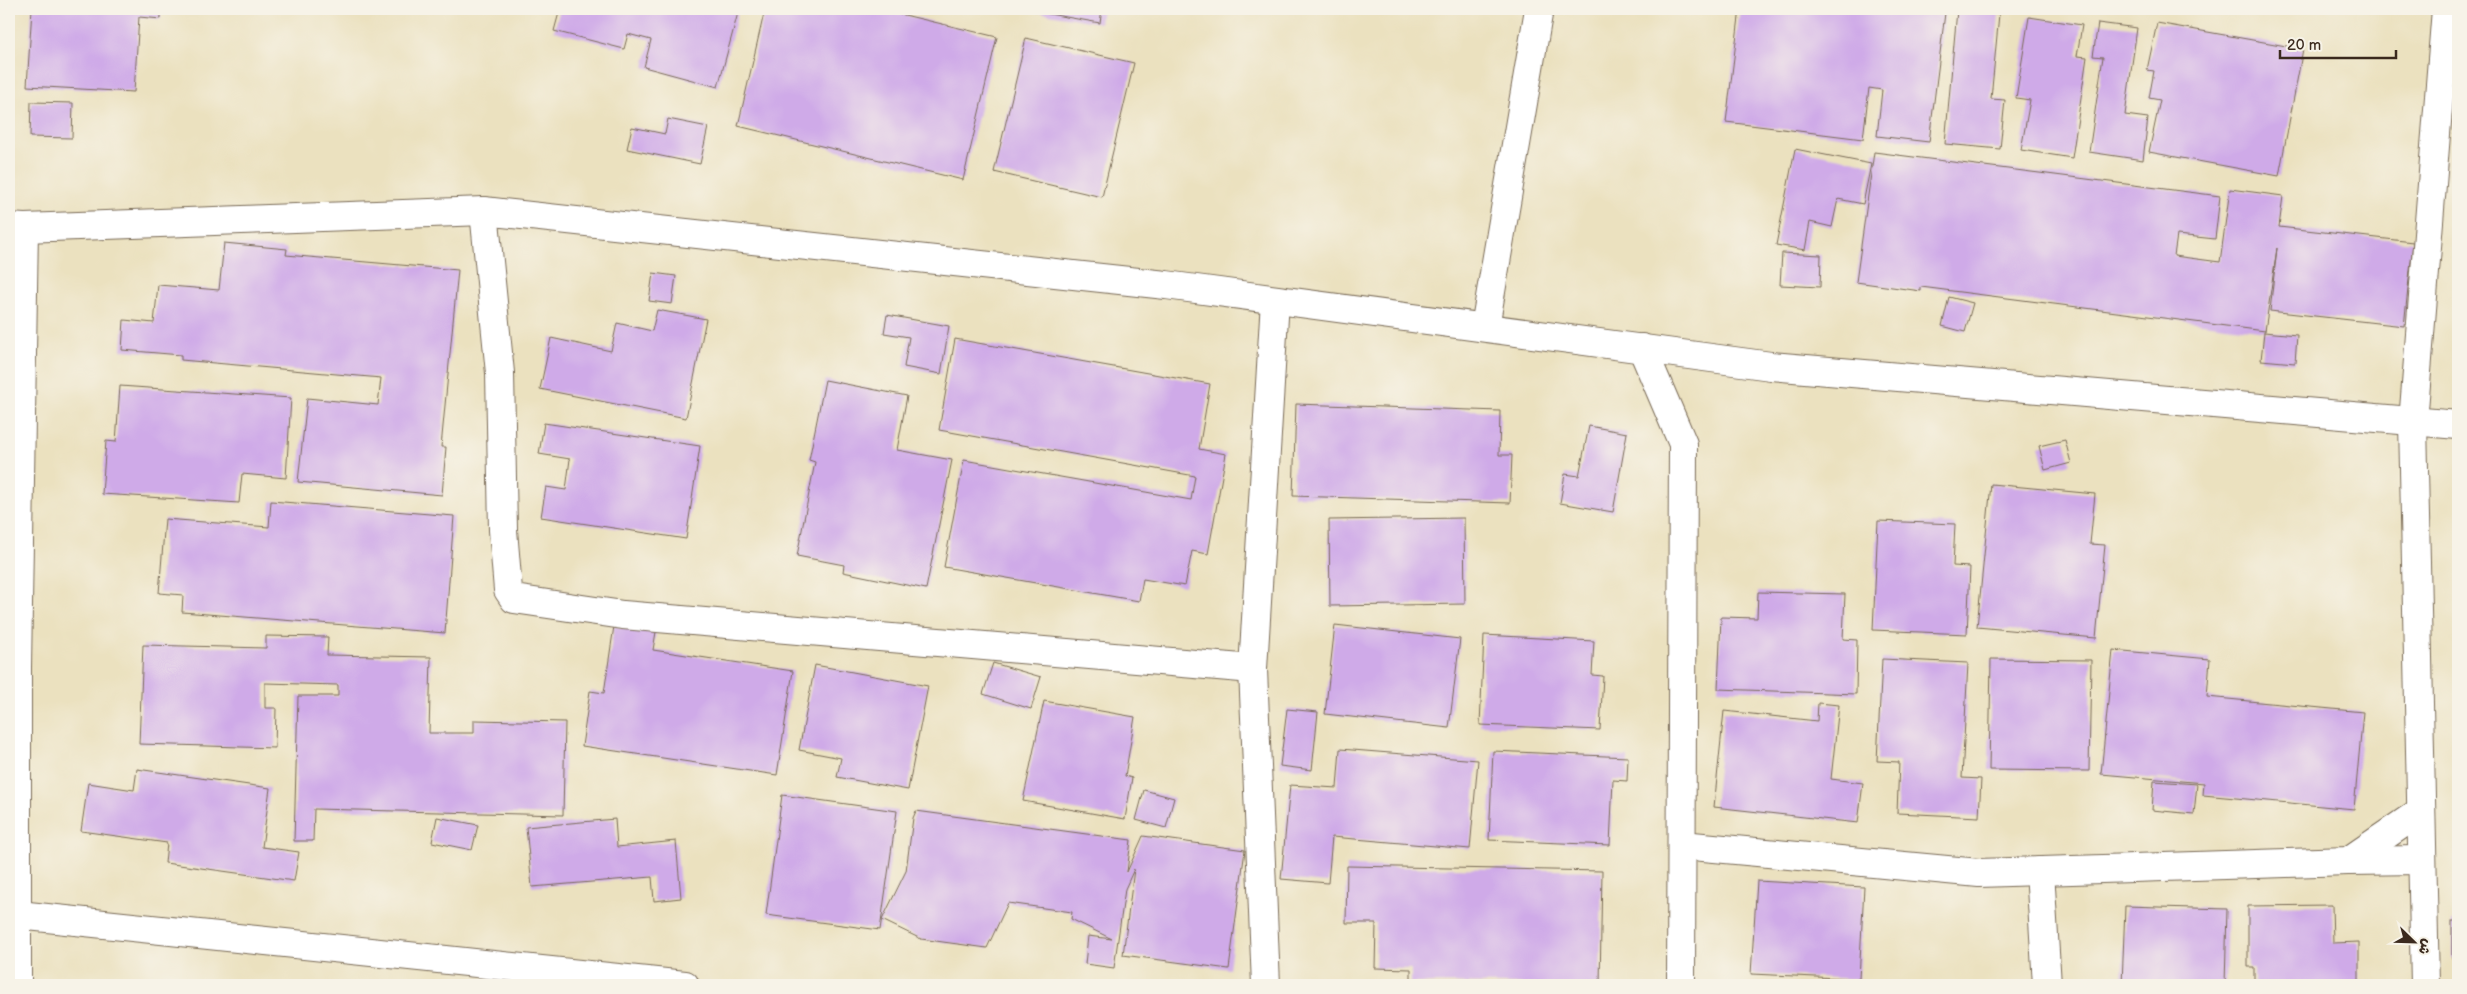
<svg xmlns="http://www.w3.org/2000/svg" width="2467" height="994" font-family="'Balsamiq Sans','Playpen Sans Arabic',sans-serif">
<rect width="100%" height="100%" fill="#f7f3e8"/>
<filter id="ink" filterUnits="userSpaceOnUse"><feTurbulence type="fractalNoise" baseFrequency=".02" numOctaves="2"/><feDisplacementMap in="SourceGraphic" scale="10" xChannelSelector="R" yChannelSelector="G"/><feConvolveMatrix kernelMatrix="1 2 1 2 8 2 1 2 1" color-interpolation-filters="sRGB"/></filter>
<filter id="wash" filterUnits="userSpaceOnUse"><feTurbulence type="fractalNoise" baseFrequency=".0096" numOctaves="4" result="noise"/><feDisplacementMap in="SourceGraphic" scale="20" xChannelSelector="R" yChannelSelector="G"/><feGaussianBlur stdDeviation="1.12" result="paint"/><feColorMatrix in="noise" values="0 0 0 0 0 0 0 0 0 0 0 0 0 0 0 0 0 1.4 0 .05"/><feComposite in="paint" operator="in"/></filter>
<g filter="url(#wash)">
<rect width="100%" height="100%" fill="#ebe1bf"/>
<g id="blocks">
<!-- building -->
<g fill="#cfaae8">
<polygon points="32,9 161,9 161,19 139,17 134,92 27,86"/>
<polygon points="560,9 739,9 718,87 644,67 651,40 628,34 624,49 554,31"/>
<polygon points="765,9 879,9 997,37 963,180 738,126"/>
<polygon points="991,9 1003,9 1002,12"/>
<polygon points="1021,9 1102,9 1100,23"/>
<polygon points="1740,9 1911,9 1945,13 1929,142 1877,136 1882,90 1869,88 1863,139 1726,122"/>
<polygon points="1957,10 1999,14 1991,99 2005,100 2000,149 1945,144"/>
<polygon points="2029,17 2082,25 2077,56 2087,57 2072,158 2021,150 2030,100 2016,98"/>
<polygon points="2098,23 2137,28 2125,115 2148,118 2143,160 2089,152 2103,57 2093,56"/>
<polygon points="2157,23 2303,49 2279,176 2149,152 2160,100 2149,98 2154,71 2147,70"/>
<polygon points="1026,38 1134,63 1102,197 994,172"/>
<polygon points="31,102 73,103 72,138 30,137"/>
<polygon points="668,119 708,127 700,164 627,149 632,127 665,134"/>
<polygon points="1795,149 1871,164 1863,204 1838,199 1832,227 1810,222 1805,250 1776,245"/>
<polygon points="1874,152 2220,196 2215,239 2177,235 2174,256 2220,262 2230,189 2283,196 2279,227 2413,242 2404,326 2270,311 2277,248 2265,331 1921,287 1921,291 1856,282"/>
<polygon points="224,243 287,249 286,255 458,270 441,447 446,447 442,495 298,482 307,398 378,405 381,378 181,360 181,355 122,350 124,320 154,323 158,285 219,290"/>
<polygon points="1782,253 1821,255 1820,287 1780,285"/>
<polygon points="653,273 676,276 672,304 649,301"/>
<polygon points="1949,297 1973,303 1965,332 1942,326"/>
<polygon points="657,310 706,319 686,418 540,389 551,338 611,351 617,323 652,331"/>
<polygon points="887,315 949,326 941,374 904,367 909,337 884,333"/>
<polygon points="2264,332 2297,335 2295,363 2261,360"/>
<polygon points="955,339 1210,384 1199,449 1226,454 1208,554 1192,551 1185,586 1143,579 1139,601 944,567 964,460 1191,500 1195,476 939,430"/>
<polygon points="825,380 907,396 897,450 952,460 926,589 843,572 844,565 797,556 815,462 809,460"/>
<polygon points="120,386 291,398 286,478 242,474 239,503 102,494 106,441 116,442"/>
<polygon points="1296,404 1500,411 1499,455 1512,455 1510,503 1293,496"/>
<polygon points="544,423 700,446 686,539 541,517 546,487 566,490 570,459 539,454"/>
<polygon points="1589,426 1627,433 1613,512 1560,503 1565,474 1579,476"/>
<polygon points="2065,440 2071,463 2045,470 2039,446"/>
<polygon points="1991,484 2095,494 2090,544 2105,545 2096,638 1977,627"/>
<polygon points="271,501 454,516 445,633 182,612 183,595 159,593 165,519 269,527"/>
<polygon points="1464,518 1465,604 1330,606 1329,520"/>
<polygon points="1878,521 1955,524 1953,566 1970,567 1967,634 1873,630"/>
<polygon points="1758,592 1845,594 1843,639 1857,640 1856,694 1718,689 1721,617 1757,618"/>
<polygon points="1335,625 1460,639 1449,728 1325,714"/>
<polygon points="614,626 656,632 653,650 793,671 777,775 582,746 590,691 604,693"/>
<polygon points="1484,635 1594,641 1592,675 1603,676 1600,730 1480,725"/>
<polygon points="266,636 328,637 327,655 431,657 429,733 474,733 474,720 565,722 563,815 314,809 313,841 294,841 298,696 338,696 338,685 265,683 265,708 276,708 275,748 139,744 143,645 266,648"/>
<polygon points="2113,650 2210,659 2207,697 2363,712 2354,809 2203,795 2204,783 2101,774"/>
<polygon points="1882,659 1968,663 1962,778 1981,779 1979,817 1897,813 1899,762 1877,761"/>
<polygon points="1991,659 2091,660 2089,771 1989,770"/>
<polygon points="993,663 1041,677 1031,709 983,694"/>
<polygon points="815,665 928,686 908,790 837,777 841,758 799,750"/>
<polygon points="1044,701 1135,717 1125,776 1132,778 1125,819 1023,801"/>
<polygon points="1818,703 1839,705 1831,779 1863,783 1858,823 1714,807 1724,711 1817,721"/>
<polygon points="1287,709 1318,712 1312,770 1280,766"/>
<polygon points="1340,749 1478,760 1470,849 1332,837 1328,883 1281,879 1290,785 1337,788"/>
<polygon points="1493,751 1628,757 1627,781 1613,780 1610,845 1489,840"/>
<polygon points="137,769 270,788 262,847 299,852 294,881 165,863 167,843 81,831 88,783 134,790"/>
<polygon points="2154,781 2197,784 2194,814 2152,810"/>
<polygon points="1144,790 1174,798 1166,828 1136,820"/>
<polygon points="782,795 897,811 880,930 766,915"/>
<polygon points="916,811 1131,840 1127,872 1143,836 1245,850 1229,969 1123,955 1134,869 1125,889 1114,968 1085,964 1088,936 1112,939 1071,919 1072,912 1008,903 987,948 921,939 882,920 906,871 913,818"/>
<polygon points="437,817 478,825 472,850 432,842"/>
<polygon points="615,819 617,847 676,841 681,898 654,901 652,877 532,887 526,827"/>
<polygon points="1347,866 1602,871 1600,985 1411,983 1411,969 1375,968 1376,923 1346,923"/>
<polygon points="1757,881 1864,887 1859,979 1751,974"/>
<polygon points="2332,905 2333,943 2359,942 2359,985 2254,985 2254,967 2248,967 2248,906"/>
<polygon points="2125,906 2227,909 2225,985 2122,985"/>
<rect x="2452" y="921" width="6" height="37"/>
</g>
</g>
</g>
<g filter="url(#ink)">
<use href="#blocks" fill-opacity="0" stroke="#796a56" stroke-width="1"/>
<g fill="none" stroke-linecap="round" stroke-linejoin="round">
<!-- minor casing -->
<g stroke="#796a56" stroke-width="30">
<g id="minor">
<polyline points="484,211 500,373 503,530 508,590 514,599 623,615 1253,669"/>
<polyline points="9,227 24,228 17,668 17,985"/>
<polyline points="24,228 484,211 1166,285 1771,366 2458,425"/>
<polyline points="1485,327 1539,9"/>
<polyline points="1642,348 1683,444 1681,985"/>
<polyline points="1682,845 1979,873 2348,861 2421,811"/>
<polyline points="2348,861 2422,860"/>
<polyline points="2040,871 2047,985"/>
<polyline points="9,914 685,985"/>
<polyline points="1266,985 1253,669 1275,300"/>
<polyline points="2425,985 2413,422 2446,9"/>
</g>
</g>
<!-- minor -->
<use href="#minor" stroke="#fff" stroke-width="28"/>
</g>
</g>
<!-- margin -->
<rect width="2467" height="994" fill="none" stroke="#f7f3e8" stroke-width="30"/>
<!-- north arrow -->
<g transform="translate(2414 942) rotate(113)" stroke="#f7f3e8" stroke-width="4" paint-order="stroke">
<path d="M0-4L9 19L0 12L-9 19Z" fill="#3b2a1e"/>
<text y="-8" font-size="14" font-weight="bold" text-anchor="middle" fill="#3b2a1e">ش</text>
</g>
<!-- scale -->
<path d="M2280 50v8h116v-8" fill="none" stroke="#3b2a1e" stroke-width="2.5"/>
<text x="2287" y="50" font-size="15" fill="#3b2a1e" stroke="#f7f3e8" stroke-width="4" paint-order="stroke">20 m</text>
</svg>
